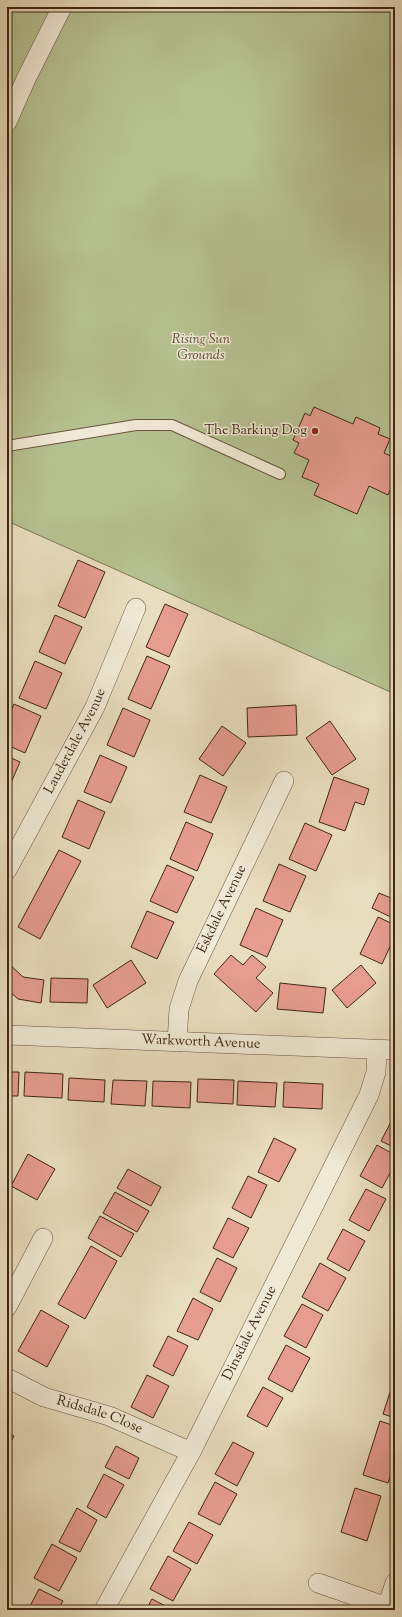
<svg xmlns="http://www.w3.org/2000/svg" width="402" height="1617" font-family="'Sorts Mill Goudy',serif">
<rect width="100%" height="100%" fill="#e8ddbe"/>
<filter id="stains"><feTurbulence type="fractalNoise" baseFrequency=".005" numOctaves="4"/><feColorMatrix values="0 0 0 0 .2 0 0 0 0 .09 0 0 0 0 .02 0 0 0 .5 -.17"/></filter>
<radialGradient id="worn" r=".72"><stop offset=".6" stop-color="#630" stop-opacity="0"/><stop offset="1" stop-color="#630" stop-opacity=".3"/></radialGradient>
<!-- green -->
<polygon fill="#b6c191" stroke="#7c7453" points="7,7 395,7 395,694 7,521"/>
<!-- building -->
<g fill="#e69c8f" stroke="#412615">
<polygon points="314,407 353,424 356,417 380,428 378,434 390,439 384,453 395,458 395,484 393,484 388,495 369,486 357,514 314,495 319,484 302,477 309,460 294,453 299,443 293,440 305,413 310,416"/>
<polygon points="78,560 105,572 85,618 58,606"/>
<polygon points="165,604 188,614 169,657 146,647"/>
<polygon points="55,615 82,627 65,664 39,652"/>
<polygon points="147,656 170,666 151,709 128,699"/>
<polygon points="35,661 62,673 46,709 19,698"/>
<polygon points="14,704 41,716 25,753 7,745 7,720"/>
<polygon points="296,705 297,735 248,737 247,708"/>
<polygon points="123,708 150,720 134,757 107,745"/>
<polygon points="330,721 356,759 332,775 306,738"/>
<polygon points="222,726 246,743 223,776 199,759"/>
<polygon points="100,755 127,767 111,803 84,792"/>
<polygon points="7,756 20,762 7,792"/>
<polygon points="200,775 227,787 211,823 184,812"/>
<polygon points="334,777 369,789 364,805 355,802 345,831 319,822"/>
<polygon points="78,800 105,812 89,849 62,837"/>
<polygon points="186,822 213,834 197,871 170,859"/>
<polygon points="305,823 332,835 316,871 289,859"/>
<polygon points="59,850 81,861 40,939 18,927"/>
<polygon points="279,864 306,876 290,912 263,901"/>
<polygon points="167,865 194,877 177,913 150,901"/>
<polygon points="395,888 395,919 372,908 379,893 391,898"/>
<polygon points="256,908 283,920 267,957 240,945"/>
<polygon points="147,911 174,922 157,959 131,947"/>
<polygon points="378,917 395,925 395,936 382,964 360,954"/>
<polygon points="231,955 243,965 252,955 266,967 256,978 273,993 256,1012 214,974"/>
<polygon points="131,960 146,983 107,1008 93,985"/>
<polygon points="7,962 23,977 44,980 41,1003 18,999 7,989"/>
<polygon points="361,965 376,983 347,1008 332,990"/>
<polygon points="51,978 88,979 87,1003 50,1002"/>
<polygon points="280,983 326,988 323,1013 277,1009"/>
<polygon points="7,1072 19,1072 18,1096 7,1096"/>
<polygon points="25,1072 63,1074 62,1098 24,1096"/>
<polygon points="69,1078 105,1080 104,1102 68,1100"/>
<polygon points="198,1079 234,1080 233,1104 197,1102"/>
<polygon points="113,1080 147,1081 145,1106 111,1104"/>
<polygon points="153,1081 191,1082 190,1108 152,1106"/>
<polygon points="238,1081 277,1083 275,1107 237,1105"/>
<polygon points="284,1082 323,1084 322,1109 283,1107"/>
<polygon points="395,1114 395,1148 381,1141"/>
<polygon points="274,1138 296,1149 279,1182 258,1172"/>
<polygon points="377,1145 395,1155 395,1164 382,1188 360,1176"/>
<polygon points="28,1154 55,1169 37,1200 11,1186"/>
<polygon points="128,1169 161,1187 151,1206 117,1188"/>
<polygon points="248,1176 267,1185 251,1218 232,1208"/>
<polygon points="366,1189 386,1199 369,1231 349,1220"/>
<polygon points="115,1192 149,1211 137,1232 103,1213"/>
<polygon points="100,1216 134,1234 121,1257 88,1238"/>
<polygon points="228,1218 249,1228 233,1258 213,1248"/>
<polygon points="343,1229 365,1241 349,1271 327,1259"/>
<polygon points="91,1246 117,1261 85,1319 58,1304"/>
<polygon points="217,1258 237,1268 220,1302 200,1292"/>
<polygon points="320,1263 346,1278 328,1311 302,1297"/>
<polygon points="193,1298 213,1309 198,1340 177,1331"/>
<polygon points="302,1304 323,1315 306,1348 284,1336"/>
<polygon points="41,1310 69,1326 47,1367 18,1351"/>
<polygon points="168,1336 188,1346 173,1376 153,1366"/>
<polygon points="286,1345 310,1358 292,1392 268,1379"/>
<polygon points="147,1375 169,1386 153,1418 131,1407"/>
<polygon points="395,1377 395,1418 383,1414"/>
<polygon points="263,1387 283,1398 267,1427 247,1416"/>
<polygon points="380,1421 395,1426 395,1462 388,1483 363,1475"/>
<polygon points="7,1432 14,1436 7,1448"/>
<polygon points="233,1442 254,1453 237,1486 215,1474"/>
<polygon points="116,1446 139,1458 129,1479 105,1467"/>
<polygon points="104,1474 124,1485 106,1518 87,1507"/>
<polygon points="215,1482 237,1494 220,1525 198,1514"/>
<polygon points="355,1488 381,1496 367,1541 341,1532"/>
<polygon points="77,1508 97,1520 80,1552 59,1542"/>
<polygon points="189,1522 213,1535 197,1564 173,1551"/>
<polygon points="52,1544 77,1558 59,1591 34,1578"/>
<polygon points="168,1556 191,1569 173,1601 150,1589"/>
<polygon points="39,1589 63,1601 58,1610 28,1610"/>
<polygon points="152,1599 173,1610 146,1610"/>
</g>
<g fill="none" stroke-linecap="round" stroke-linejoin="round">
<!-- lane casing -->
<g stroke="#6b543f" stroke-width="12">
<polyline id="lane" points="7,446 136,425 172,425 280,474"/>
</g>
<!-- street casing -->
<g stroke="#6b543f" stroke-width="20">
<g id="street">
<polyline points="7,122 26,79 62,7"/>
<path id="s1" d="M7 870 95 707 136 608"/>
<path id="s2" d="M7 1035 395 1050"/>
<path id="s3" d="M177 1042 179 1009 188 981 284 781"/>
<polyline points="7,1307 43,1238"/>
<path id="s4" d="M7 1378 44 1397 109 1416 191 1452"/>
<polyline points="318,1583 387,1607 395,1583"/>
<path id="s5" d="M104 1610 191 1452 369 1095 376 1072 377 1050"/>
</g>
</g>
<!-- lane -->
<use href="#lane" stroke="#f0e9d5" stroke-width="10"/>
<!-- street -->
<use href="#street" stroke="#f0e9d5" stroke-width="19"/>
</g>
<!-- markers -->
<circle fill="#8f2418" stroke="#f0e9d5" stroke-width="1.5" cx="315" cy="431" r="4"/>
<g text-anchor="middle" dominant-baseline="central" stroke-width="3" stroke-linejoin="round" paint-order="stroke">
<!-- park labels -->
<g font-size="14" font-style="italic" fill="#5e4d34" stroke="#f0e9d5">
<text x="201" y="340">Rising Sun<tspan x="201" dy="16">Grounds</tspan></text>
</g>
<!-- poi labels -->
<g font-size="14" fill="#412615" stroke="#f0e9d5" text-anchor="end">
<text x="307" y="431">The Barking Dog</text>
</g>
<!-- street labels -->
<g font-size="14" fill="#412615" stroke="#f0e9d5">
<text stroke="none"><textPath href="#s1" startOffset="146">Lauderdale Avenue</textPath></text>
<text stroke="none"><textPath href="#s3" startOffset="142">Eskdale Avenue</textPath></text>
<text stroke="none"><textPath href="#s2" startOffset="194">Warkworth Avenue</textPath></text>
<text stroke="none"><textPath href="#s5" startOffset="313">Dinsdale Avenue</textPath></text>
<text stroke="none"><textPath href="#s4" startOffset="100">Ridsdale Close</textPath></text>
</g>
</g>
<!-- margin -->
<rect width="402" height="1617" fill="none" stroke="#e8ddbe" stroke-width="24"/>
<rect x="8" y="8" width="386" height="1601" fill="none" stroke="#412615" stroke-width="2"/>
<rect x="12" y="12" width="378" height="1593" fill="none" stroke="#412615"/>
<rect width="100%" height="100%" filter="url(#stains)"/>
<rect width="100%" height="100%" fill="url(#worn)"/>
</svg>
